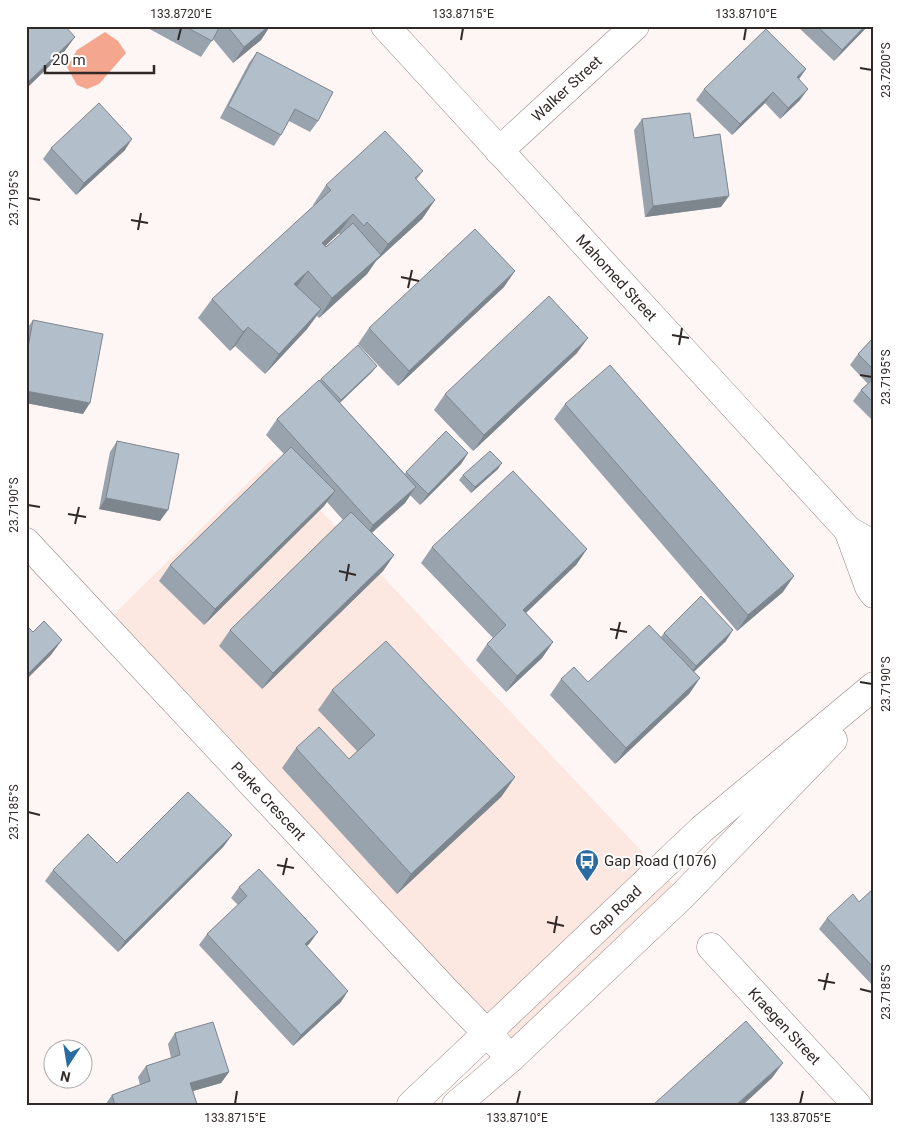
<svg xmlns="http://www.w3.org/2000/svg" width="900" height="1131" font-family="Roboto,sans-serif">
<rect width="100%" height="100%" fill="#fdf6f4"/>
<!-- built -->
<polygon fill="#fce7e1" points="272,459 683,895 511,1058 103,625"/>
<!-- water -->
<polygon fill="#f5a68f" points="105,32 118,41 126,53 99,84 87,89 77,85 67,67 77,50"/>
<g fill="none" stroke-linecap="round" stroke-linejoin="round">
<!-- minor casing -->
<g stroke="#958581" stroke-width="29">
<g id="minor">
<path id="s1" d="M385 26 848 530 874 545"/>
<path id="s2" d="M499 151 635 26"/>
<polyline points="848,530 869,587 874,594"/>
<path id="s3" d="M26 542 445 990 511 1058"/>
<path id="s4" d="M711 947 857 1105"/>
<path id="s5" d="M411 1105 702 829 874 686"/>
<polyline points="456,1105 511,1058 683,895 833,740"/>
</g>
</g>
<!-- minor -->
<use href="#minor" stroke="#fff" stroke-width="28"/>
</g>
<!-- wall -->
<g fill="#99a3ae" fill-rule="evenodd">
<polygon points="144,26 270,26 261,40 233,63 213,39 201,57"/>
<polygon points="797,26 868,26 834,61"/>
<polygon points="257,52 318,121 310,132 289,121 281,135 274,146 220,118 249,63"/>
<polygon points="806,69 799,79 800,100 780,119 765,103 732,135 696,100 704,89"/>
<polygon points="642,119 694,138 721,207 645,217 634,130"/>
<polygon points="51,148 125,150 76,195 43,159"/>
<path d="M423 171 416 180 435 200 422 219 376 261 367 274 319 318 317 316 307 329 265 374 235 346 230 351 198 318 212 299 314 206 313 205 326 185ZM339 233 340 235 326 247 325 246Z"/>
<polygon points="504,287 398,386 358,344 369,328"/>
<polygon points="33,320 83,414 26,403 26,330"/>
<polygon points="874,337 874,422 853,401 861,390 868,384 850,365 858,354"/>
<polygon points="577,353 473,451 434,410 445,394"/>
<polygon points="373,371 340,403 405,474 406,472 468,453 461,464 420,505 410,495 405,503 372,533 394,555 383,571 262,689 219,646 230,630 343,520 327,502 324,506 204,625 159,581 170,565 284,454 266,435 277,419 321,379"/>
<polygon points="565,404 783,592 737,631 554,419"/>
<polygon points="117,441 160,521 99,509 110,452"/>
<polygon points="498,469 471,493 459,480 463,475"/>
<polygon points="432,547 587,549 576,565 526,613 553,642 542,658 506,692 476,660 487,644 493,638 421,563"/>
<polygon points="664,633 726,641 694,672 700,678 689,694 615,764 550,695 561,679 588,682 661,637"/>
<polygon points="332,690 515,777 501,797 397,894 282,768 296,748 349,759 357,751 318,710"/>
<polygon points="224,846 118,952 45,881 53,870 117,863"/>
<polygon points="239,887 310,943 307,946 341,1002 293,1046 199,945 207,934 238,905 231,898"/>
<polygon points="874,888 874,987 819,929 827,918 859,902"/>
<polygon points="175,1033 229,1072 221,1083 193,1091 197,1104 196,1105 105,1105 112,1095 140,1085 138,1077 146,1066 171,1058 168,1044"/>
</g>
<!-- shaded-wall -->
<g fill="#7d858d">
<polygon points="269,26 270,26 261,40 233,63 244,47"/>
<polygon points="865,26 868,26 834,61 842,50"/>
<polygon points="75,37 64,52 26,89 26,84"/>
<polygon points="806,69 798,80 797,77"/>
<polygon points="808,89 800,100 780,119 788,108"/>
<polygon points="773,92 765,103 732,135 740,124"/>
<polygon points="132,139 125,150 76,195 84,183"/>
<polygon points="729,196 721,207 645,217 653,206"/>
<polygon points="435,200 422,219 376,261 367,274 319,318 332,298 379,256 388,244"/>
<polygon points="353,214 339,233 308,262 322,243"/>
<polygon points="308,271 294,291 294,284"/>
<polygon points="515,271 504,287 398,386 409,371"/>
<polygon points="321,309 307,329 265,374 279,354"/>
<polygon points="248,327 235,346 230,351 243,332"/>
<polygon points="588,338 577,353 473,451 484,435"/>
<polygon points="377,366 373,371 337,405 341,400"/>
<polygon points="26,391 90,403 83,414 26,403"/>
<polygon points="468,453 461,464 420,505 428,494"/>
<polygon points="502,463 498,469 471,493 475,487"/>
<polygon points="416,487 405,503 362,541 373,525"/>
<polygon points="335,491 324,506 204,625 215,609"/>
<polygon points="106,498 168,510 160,521 99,509"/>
<polygon points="587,549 576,565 512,626 523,610"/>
<polygon points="394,555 383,571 262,689 273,673"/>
<polygon points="794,576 783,592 737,631 748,615"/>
<polygon points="733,630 726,641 688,677 696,666"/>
<polygon points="62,640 51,655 26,680 26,676"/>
<polygon points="553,642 542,658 506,692 517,676"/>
<polygon points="700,678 689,694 615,764 626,748"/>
<polygon points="515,777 501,797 397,894 411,874"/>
<polygon points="232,835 224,846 118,952 125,941"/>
<polygon points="318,932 310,943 297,955 305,944"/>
<polygon points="348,991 341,1002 293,1046 301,1035"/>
<polygon points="783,1063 772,1078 743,1105 736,1105"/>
<polygon points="229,1072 221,1083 182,1094 190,1083"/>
</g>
<!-- building -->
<g fill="#b2beca" stroke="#7d858d">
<polygon points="26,26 65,26 75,37 26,84"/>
<polygon points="184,26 220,26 212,41"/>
<polygon points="227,26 269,26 244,47"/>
<polygon points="817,26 865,26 842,50"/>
<polygon points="766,29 806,69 797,77 808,89 788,108 773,92 740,124 704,89"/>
<polygon points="257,52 333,92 318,121 295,109 281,135 228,106"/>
<polygon points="99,103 132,139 84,183 51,148"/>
<polygon points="690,113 694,138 720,134 729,196 653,206 642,119"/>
<polygon points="385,131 423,171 415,178 435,200 388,244 367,222 364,226 353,214 322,243 326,247 353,223 381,255 332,298 308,271 294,284 321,309 279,354 248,327 243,332 212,299 331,190 326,185"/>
<polygon points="475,229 515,271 409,371 369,328"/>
<polygon points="549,296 588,338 484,435 445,394"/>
<polygon points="33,320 103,334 90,403 26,391 26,358"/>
<polygon points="874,337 874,370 858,354"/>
<polygon points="358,345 377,366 341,400 321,379"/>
<polygon points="610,365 794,576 748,615 565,404"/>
<polygon points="874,378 874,403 861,390"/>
<polygon points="319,380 416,487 373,525 277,419"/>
<polygon points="446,431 468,453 428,494 406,472"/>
<polygon points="117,441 179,454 168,510 106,498"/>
<polygon points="291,447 335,491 215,609 170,565"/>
<polygon points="490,451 502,463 475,487 463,475"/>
<polygon points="513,471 587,549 523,610 553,642 517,676 487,644 506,625 432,547"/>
<polygon points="351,512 394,555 273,673 230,630"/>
<polygon points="701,596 733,630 696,666 664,633"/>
<polygon points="44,621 62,640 26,676 26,625 33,632"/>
<polygon points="649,625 700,678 626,748 561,679 574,667 588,682"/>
<polygon points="386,641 515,777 411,874 296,748 319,727 349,759 375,735 332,690"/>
<polygon points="188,792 232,835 125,941 53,870 88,834 117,863"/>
<polygon points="259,869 318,932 305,944 348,991 301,1035 207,934 247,896 239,887"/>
<polygon points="874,888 874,968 827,918 853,894 859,902"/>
<polygon points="746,1021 783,1063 736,1105 653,1105"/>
<polygon points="213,1022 229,1072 190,1083 197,1104 194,1105 115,1105 112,1095 150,1081 146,1066 180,1055 175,1033"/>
</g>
<!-- ticks -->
<path fill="none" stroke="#302927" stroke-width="2" d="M178 40 181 28M461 40 463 28M744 40 746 28M860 68 872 70M28 198 40 200M131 220 148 223M138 230 141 213M401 277 419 281M408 288 412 270M672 335 689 338M679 345 682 328M860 375 872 377M28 505 40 507M68 514 86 517M75 524 79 507M339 571 356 575M346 581 349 564M610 629 627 632M616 639 620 622M860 682 872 684M28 812 40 815M277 865 294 868M283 875 287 858M547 922 564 926M554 933 557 916M818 980 835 983M860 989 872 992M824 990 828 973M235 1104 237 1091M517 1104 520 1091M800 1104 803 1091"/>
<!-- icons -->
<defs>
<g id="bus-pin" transform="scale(1.25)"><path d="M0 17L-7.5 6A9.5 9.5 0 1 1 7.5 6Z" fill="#2a6ba1" stroke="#fff"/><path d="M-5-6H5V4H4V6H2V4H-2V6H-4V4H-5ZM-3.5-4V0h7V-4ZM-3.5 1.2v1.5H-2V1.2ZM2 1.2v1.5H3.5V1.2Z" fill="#fff"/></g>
</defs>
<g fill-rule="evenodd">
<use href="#bus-pin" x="587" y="861"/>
</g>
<g text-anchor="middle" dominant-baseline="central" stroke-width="4" stroke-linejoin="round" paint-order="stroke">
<!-- street labels -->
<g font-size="15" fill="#302927" stroke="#fff">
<text stroke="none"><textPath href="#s2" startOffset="92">Walker Street</textPath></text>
<text stroke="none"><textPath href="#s1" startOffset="342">Mahomed Street</textPath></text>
<text stroke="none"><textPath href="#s3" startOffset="355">Parke Crescent</textPath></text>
<text stroke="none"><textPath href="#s5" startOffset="282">Gap Road</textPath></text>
<text stroke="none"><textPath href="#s4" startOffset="108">Kraegen Street</textPath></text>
</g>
<!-- poi labels -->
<g font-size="15" fill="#302927" stroke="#fff" text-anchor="start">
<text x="604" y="861">Gap Road (1076)</text>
</g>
</g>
<!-- border -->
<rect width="900" height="1131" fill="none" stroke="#ffffff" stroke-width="55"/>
<!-- north arrow -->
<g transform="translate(68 1064) rotate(192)"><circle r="24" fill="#ffffff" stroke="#aca9a9"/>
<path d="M0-4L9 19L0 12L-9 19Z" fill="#2a6ba1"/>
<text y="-8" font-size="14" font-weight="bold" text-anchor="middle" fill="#302927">N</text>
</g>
<!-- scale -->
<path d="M45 65v8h109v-8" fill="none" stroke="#302927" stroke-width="2.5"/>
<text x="52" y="65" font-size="15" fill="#302927" stroke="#ffffff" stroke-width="4" paint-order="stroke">20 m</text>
<rect x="28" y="28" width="844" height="1076" fill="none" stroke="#302927" stroke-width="2"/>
<g font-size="12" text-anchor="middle" fill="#302927">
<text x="181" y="18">133.8720°E</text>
<text x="463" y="18">133.8715°E</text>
<text x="746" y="18">133.8710°E</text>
<text transform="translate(886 70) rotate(-90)" y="4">23.7200°S</text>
<text transform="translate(14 198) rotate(-90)" y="4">23.7195°S</text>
<text transform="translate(886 377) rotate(-90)" y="4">23.7195°S</text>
<text transform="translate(14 505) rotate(-90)" y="4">23.7190°S</text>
<text transform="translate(886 684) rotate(-90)" y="4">23.7190°S</text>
<text transform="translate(14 812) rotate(-90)" y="4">23.7185°S</text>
<text transform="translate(886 992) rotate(-90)" y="4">23.7185°S</text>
<text x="235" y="1122">133.8715°E</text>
<text x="517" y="1122">133.8710°E</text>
<text x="800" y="1122">133.8705°E</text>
</g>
</svg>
